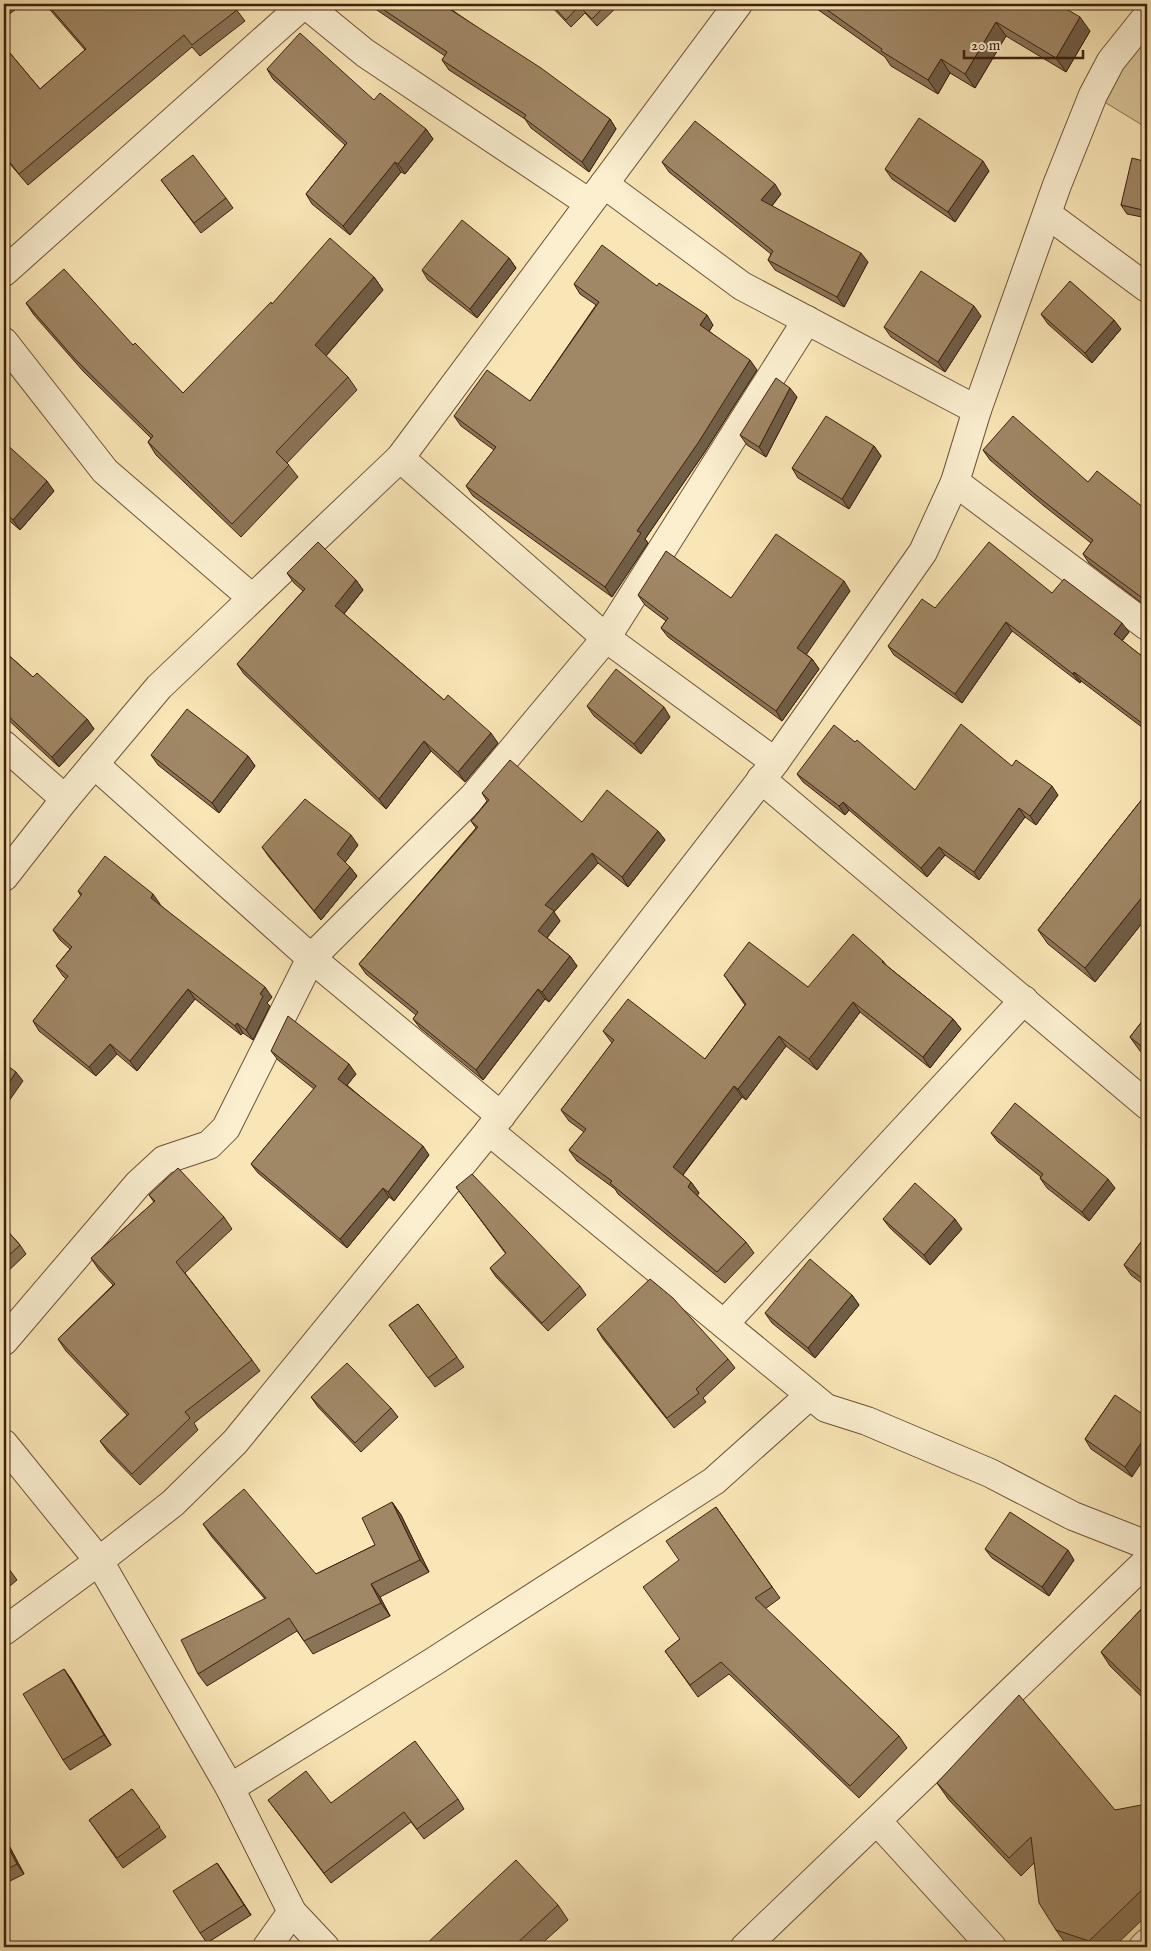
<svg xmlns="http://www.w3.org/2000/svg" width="1151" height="1951" font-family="'IM FELL English',serif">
<rect width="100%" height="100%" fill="#f9e6b6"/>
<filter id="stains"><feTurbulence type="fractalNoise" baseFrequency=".004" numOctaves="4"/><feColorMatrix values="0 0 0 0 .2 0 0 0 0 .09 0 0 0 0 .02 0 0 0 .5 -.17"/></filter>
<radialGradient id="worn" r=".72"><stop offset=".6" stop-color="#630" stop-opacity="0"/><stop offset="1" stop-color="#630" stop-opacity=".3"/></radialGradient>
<!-- green -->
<polygon fill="#d9c599" stroke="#8c7354" points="1147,21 1147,128 1093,95"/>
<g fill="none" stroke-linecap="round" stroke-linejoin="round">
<!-- minor casing -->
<g stroke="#6e5238" stroke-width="30">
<g id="minor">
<polyline points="305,4 365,53 589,203"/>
<polyline points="604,184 742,286 977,410"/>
<polyline points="1047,214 1147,288"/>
<polyline points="4,272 304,4"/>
<polyline points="4,342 105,471 252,598"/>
<polyline points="400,458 606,638 775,762"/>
<polyline points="955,482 1147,626"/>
<polyline points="4,745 65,799"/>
<polyline points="94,764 311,958 501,1116"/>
<polyline points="761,779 1147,1105"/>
<polyline points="4,877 65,799 159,687 400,458 738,4"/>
<polyline points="489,1131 826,1408 867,1421 990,1473 1073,1516 1147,1545"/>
<polyline points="724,1324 1024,1000"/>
<polyline points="4,1341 138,1184 164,1160 209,1145 226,1128 311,958 473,797 606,638 807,320"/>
<polyline points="4,1444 99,1561 230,1788 292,1912 325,1947"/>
<polyline points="230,1788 433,1662 714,1481 810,1395"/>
<polyline points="877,1821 992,1947"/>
<polyline points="267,1947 292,1912"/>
<polyline points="745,1947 1147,1561"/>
<polyline points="1143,1947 1147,1943"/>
</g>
</g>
<!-- tertiary casing -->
<g stroke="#6e5238" stroke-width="30">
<polyline id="tertiary" points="4,1631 99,1561 173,1503 235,1442 489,1131 775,762 852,653 923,552 955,482 977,410 1057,185 1093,95 1111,61 1147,16"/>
</g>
<!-- minor -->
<use href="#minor" stroke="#fbefd0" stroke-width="28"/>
<!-- tertiary -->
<use href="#tertiary" stroke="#fbefd0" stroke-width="28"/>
</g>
<!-- wall -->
<g fill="#8a7457" stroke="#3f210e">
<polygon points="4,4 23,4 4,18"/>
<polygon points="45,4 232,4 245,21 200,56 192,47 28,185 4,157 4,46 40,89 85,50"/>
<polygon points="368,4 446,4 455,12 610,119 616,129 589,172 531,128 525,119 449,70 442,60 445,56"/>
<polygon points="549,4 620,4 597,26 585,13 571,27"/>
<polygon points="656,4 667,4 662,9"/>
<polygon points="810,4 1058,4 1090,31 1066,72 1006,36 975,88 950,73 938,94 891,66 885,57"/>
<polygon points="267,69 374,100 426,129 433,139 405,174 401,172 350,235 312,204 306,194 345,145 273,79"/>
<polygon points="662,162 781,194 772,206 868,262 844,307 775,270 768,260 771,254 669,172"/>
<polygon points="1147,162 1147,218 1127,214 1121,205"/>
<polygon points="885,169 989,171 955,222 892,179"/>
<polygon points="161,180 226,198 233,208 201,233"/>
<polygon points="509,258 516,268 477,318 428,280 422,270"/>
<polygon points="374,277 383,290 326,356 348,377 357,390 287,463 298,477 241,537 156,455 148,442 151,438 83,371 34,315 26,303 133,345 183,393 272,304"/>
<polygon points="574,284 657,286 713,325 709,331 757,370 704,453 645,539 648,543 612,597 473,496 466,486 494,450 461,426 454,416 530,401 596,305 580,294"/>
<polygon points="1041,314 1121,329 1092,363 1048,324"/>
<polygon points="981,316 945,372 891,337 884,327"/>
<polygon points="797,397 766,457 747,445 740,435"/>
<polygon points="4,442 54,491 20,530 4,516"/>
<polygon points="874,446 881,456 849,509 798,478 792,468"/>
<polygon points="983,450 1088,482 1144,508 1147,504 1147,607 1089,563 1083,554 1091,543 1044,506 990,460"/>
<polygon points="287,573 356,580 363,590 344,614 444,700 498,743 465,782 431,751 386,809 244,674 237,664 303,591 294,583"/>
<polygon points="850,591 806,654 812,659 819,669 782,721 668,637 661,628 666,621 645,605 638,595 731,598"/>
<polygon points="1052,593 1129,632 1122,641 1147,660 1147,731 1081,681 1080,683 1012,631 962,703 894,655 888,646 935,608"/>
<polygon points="4,651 33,677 87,719 94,729 59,767 4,716"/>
<polygon points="587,706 670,717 641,754 594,716"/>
<polygon points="151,755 248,756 255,766 219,813 158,765"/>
<polygon points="1012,766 1058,795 1036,825 1025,817 979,880 945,855 927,877 849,810 845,815 803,782 797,774 915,790"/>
<polygon points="482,793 582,822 658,831 665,840 628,887 598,863 554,912 560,921 547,938 570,956 577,966 549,1002 545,999 483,1080 420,1028 413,1019 416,1015 366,974 359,964 476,828 471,821 487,801"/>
<polygon points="1147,793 1147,917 1095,982 1048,944 1038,930"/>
<polygon points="358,845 345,862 350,867 357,876 321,920 269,857 262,847"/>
<polygon points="78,891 160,904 160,905 272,997 267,1003 270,1006 253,1040 243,1033 241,1035 195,999 137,1071 117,1054 96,1076 39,1031 33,1021 66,979 63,976 56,966 70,949 60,940 53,930 81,896"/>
<polygon points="883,961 887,966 953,1019 961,1029 930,1068 860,1012 817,1070 786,1046 746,1100 742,1097 683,1175 691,1182 699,1193 697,1195 746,1242 754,1253 725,1283 618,1194 615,1189 577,1161 569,1150 584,1132 569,1121 561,1110 612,1043 603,1031 705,1059 745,1005 724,975 808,987"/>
<polygon points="1147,1015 1147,1057 1140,1051 1130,1037"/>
<polygon points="271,1051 356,1074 347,1085 429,1155 394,1201 389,1197 347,1248 258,1173 251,1164 314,1089 278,1060"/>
<polygon points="991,1133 1115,1188 1089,1221 1047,1188 1040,1178 1041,1177 998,1142"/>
<polygon points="456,1187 580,1286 586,1295 548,1331 496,1277 490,1268 506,1254"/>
<polygon points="149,1195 224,1217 232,1229 185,1273 252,1360 260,1371 194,1423 198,1430 140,1485 108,1452 100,1441 127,1415 66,1351 58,1339 113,1285 99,1270 91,1258 154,1202"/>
<polygon points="883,1219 962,1229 930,1265 890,1228"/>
<polygon points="4,1227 20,1245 26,1254 4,1275"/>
<polygon points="1147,1234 1147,1287 1131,1275 1124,1265"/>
<polygon points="852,1295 859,1305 815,1358 772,1323 765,1313"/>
<polygon points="418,1304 464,1367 435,1387 389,1325"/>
<polygon points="597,1329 728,1359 735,1368 703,1398 706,1402 674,1428 603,1339"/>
<polygon points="1115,1395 1132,1477 1091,1449 1085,1439"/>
<polygon points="311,1397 391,1408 398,1417 361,1452 318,1407"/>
<polygon points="392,1502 401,1515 429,1572 380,1597 390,1616 313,1654 297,1631 207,1686 198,1674 265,1599 212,1537 203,1524 316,1574 375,1545"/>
<polygon points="716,1507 780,1598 765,1609 899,1736 907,1748 859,1798 729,1674 698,1697 665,1651 680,1639 679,1560"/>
<polygon points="985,1549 1074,1560 1049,1596 992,1558"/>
<polygon points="4,1562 17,1580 4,1591"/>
<polygon points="1147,1603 1147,1702 1110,1666 1101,1652"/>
<polygon points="64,1669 71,1679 111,1745 70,1770 63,1760"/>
<polygon points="937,1783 1115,1810 1147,1811 1147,1915 1114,1947 1068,1947 1056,1930 1034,1863 1021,1876 949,1800"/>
<polygon points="132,1789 166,1837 123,1868 89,1820"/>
<polygon points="458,1799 464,1809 424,1839 411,1822 331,1883 268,1800 331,1803"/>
<polygon points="4,1836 24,1874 4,1884"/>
<polygon points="217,1863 251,1915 207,1943 200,1933"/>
<polygon points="558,1905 568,1920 538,1947 423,1947"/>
</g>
<!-- shaded-wall -->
<g fill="#705e47" stroke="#3f210e">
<polygon points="1080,17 1090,31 1066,72 1056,58"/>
<polygon points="996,22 1006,36 975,88 965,74"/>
<polygon points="941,59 950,73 938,94 928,80"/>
<polygon points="610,119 616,129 589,172 582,162"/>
<polygon points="426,129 433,139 405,174 398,164"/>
<polygon points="983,161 989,171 955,222 948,212"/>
<polygon points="395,162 401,172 350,235 343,226"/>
<polygon points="775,184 781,194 768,210 761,200"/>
<polygon points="861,253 868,262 844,307 837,297"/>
<polygon points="509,258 516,268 477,318 470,309"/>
<polygon points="374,277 383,290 324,358 315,345"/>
<polygon points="974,306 981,316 945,372 938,362"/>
<polygon points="707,315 713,325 707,335 700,325"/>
<polygon points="1114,320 1121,329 1092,363 1085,353"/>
<polygon points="750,360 757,370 704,453 645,539 648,543 612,597 605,587 637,531"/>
<polygon points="790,388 797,397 766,457 759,447"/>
<polygon points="874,446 881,456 849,509 842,499"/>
<polygon points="47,481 54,491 20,530 13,520"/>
<polygon points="356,580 363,590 342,616 335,606"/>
<polygon points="844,581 850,591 804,658 797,648"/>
<polygon points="1147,589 1147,606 1141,597"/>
<polygon points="1006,622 1012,631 962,703 955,694"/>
<polygon points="1122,623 1129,632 1120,643 1114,634"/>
<polygon points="812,659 819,669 782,721 776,711"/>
<polygon points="1074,672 1081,681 1080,683 1073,674"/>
<polygon points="664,707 670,717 641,754 634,744"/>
<polygon points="87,719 94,729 59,767 52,757"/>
<polygon points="491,733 498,743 465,782 458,772"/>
<polygon points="424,741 431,751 386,809 379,799"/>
<polygon points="248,756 255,766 219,813 212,803"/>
<polygon points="1052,786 1058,795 1036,825 1030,816"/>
<polygon points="843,802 849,810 845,815 839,806"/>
<polygon points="1019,808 1025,817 979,880 974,872"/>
<polygon points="658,831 665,840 628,887 622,877"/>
<polygon points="351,835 358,845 344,864 337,854"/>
<polygon points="939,847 945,855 927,877 921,868"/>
<polygon points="592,853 598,863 554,912 560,921 545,940 538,931 545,905"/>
<polygon points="350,867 357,876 321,920 314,911"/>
<polygon points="1147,891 1147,917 1095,982 1085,968"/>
<polygon points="153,894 160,904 158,908 151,898"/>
<polygon points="570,956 577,966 549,1002 542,992"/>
<polygon points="265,987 272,997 267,1003 270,1006 253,1040 246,1030 260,994"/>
<polygon points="188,989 195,999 137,1071 130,1061"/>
<polygon points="538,989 545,999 483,1080 476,1070"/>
<polygon points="853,1002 860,1012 817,1070 809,1059"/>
<polygon points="953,1019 961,1029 930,1068 923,1057"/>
<polygon points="237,1023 243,1033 241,1035 235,1026"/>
<polygon points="779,1036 786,1046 746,1100 738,1089"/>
<polygon points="110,1044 117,1054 96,1076 89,1067"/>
<polygon points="349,1064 356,1074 345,1088 338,1079"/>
<polygon points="16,1072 23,1081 4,1108 4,1090"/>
<polygon points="734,1086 742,1097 680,1178 673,1167"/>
<polygon points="423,1146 429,1155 394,1201 388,1192"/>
<polygon points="1108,1179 1115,1188 1089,1221 1082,1212"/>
<polygon points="691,1182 699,1193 696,1198 688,1187"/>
<polygon points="383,1188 389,1197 347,1248 340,1239"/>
<polygon points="955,1219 962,1229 930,1265 924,1255"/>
<polygon points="852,1295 859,1305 815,1358 808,1348"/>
<polygon points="1147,1434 1147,1454 1132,1477 1125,1467"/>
<polygon points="392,1502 401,1515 429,1572 420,1560"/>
<polygon points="1068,1550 1074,1560 1049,1596 1042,1587"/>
<polygon points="371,1584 380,1597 390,1616 381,1603"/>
<polygon points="64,1669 71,1679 111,1745 104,1735"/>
<polygon points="4,1836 24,1874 17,1864 4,1839"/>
<polygon points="217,1863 224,1873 251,1915 244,1905"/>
</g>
<!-- building -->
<g fill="#a08765" stroke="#3f210e">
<polygon points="47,4 232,4 237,10 192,45 184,35 19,174 4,155 4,46 40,89 86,49"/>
<polygon points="375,4 446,4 452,8 451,10 541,68 610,119 582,162 524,118 526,115 442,60 447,52"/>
<polygon points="551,4 607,4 592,19 579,6 566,20"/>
<polygon points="819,4 1058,4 1080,17 1056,58 996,22 965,74 941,59 928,80 881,51 882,49"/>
<polygon points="300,33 374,100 380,93 426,129 398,164 395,162 343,226 306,194 347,143 267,69"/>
<polygon points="919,118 983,161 948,212 885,169"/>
<polygon points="695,121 775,184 761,200 861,253 837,297 768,260 773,251 662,162"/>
<polygon points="193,155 226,198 194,223 161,180"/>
<polygon points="1132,158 1147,162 1147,211 1121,205"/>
<polygon points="462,220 509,258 470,309 422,270"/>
<polygon points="330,238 374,277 315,345 348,377 276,452 289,465 232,524 148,442 153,436 74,358 26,303 64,269 133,345 135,343 183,393 271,302 272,304"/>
<polygon points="602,245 657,286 659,283 707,315 700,325 750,360 698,443 637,531 641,533 605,587 466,486 496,447 454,416 487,370 530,401 599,302 574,284"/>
<polygon points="921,271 974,306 938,362 884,327"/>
<polygon points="1070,281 1114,320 1085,353 1041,314"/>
<polygon points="776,378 790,388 759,447 740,435"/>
<polygon points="826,416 874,446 842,499 792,468"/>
<polygon points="1013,416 1088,482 1097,471 1144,508 1147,504 1147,589 1141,597 1083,554 1093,540 1037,496 983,450"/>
<polygon points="4,442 47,481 13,520 4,512"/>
<polygon points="776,534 844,581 797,648 812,659 776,711 661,628 668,618 638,595 666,551 731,598"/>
<polygon points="318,542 356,580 335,606 444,700 448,695 491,733 458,772 424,741 379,799 237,664 305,589 287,573"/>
<polygon points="989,542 1052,593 1064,579 1122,623 1114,634 1147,660 1147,727 1074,672 1073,674 1006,622 955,694 888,646 922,599 935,608"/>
<polygon points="4,651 33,677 37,673 87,719 52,757 4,712"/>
<polygon points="616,669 664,707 634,744 587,706"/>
<polygon points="187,709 248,756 212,803 151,755"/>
<polygon points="961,724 1012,766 1016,760 1052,786 1030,816 1019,808 974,872 939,847 921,868 843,802 839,806 797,774 834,725 855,742 857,740 915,790"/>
<polygon points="510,760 582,822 607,790 658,831 622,877 592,853 545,905 554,911 538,931 570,956 542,992 538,989 476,1070 413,1019 418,1012 359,964 478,827 471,821 489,800 482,793"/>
<polygon points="1147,793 1147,891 1085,968 1038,930"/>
<polygon points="305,799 351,835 337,854 350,867 314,911 262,847"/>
<polygon points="105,856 153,894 151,898 265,987 260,994 263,996 246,1030 237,1023 235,1026 188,989 130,1061 110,1044 89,1067 33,1021 68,976 56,966 72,947 53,930 82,894 78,891"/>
<polygon points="853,934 883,961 882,962 953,1019 923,1057 853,1002 809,1059 779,1036 738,1089 734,1086 673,1167 691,1182 688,1187 746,1242 717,1272 610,1183 612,1181 569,1150 586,1129 561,1110 614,1040 603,1031 628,999 705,1059 746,1004 724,975 749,942 808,987"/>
<polygon points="1147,1015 1147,1051 1130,1037"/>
<polygon points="288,1016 349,1064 338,1079 423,1146 388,1192 383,1188 340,1239 251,1164 316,1086 271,1051"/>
<polygon points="4,1063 16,1072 4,1090"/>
<polygon points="1015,1103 1108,1179 1082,1212 1040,1178 1043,1174 991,1133"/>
<polygon points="178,1168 224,1217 176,1262 252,1360 185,1412 190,1418 132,1474 100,1441 129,1414 58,1339 115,1284 91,1258 155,1201 149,1195"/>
<polygon points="472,1174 580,1286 542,1323 490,1268 506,1253 456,1187"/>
<polygon points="915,1183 955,1219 924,1255 883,1219"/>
<polygon points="4,1227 20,1245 4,1260"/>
<polygon points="1147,1234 1147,1282 1124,1265"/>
<polygon points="810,1259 852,1295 808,1348 765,1313"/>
<polygon points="650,1279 673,1298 728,1359 696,1389 699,1393 667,1418 597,1329"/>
<polygon points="418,1304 457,1357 428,1378 389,1325"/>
<polygon points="347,1363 391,1408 355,1443 311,1397"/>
<polygon points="1115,1395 1147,1417 1147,1434 1125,1467 1085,1439"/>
<polygon points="244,1489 316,1574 375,1545 362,1518 392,1502 420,1560 371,1584 381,1603 304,1641 289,1618 198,1674 181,1640 266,1598 203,1524"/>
<polygon points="716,1507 772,1587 755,1598 899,1736 850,1786 721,1662 690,1685 665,1651 680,1639 643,1587 679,1560 666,1541"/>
<polygon points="1010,1512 1068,1550 1042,1587 985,1549"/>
<polygon points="1147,1603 1147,1697 1101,1652"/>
<polygon points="64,1669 104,1735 63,1760 23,1694"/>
<polygon points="1019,1695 1115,1810 1141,1805 1147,1811 1147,1885 1089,1941 1056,1930 1039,1903 1031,1837 1009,1858 937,1783"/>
<polygon points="415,1741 458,1799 417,1829 404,1812 324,1873 268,1800 306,1771 331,1803"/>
<polygon points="132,1789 160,1827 117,1858 89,1820"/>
<polygon points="4,1839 17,1864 4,1871"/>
<polygon points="516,1860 558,1905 513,1947 423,1947"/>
<polygon points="217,1863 244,1905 200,1933 173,1891"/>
</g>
<!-- margin -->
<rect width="1151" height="1951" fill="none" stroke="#f9e6b6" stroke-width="20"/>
<rect x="5" y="5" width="1141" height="1941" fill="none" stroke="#3f210e" stroke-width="2.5"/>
<rect x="10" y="10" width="1131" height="1931" fill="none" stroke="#3f210e"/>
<!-- scale -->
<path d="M964 50v8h119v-8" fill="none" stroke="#3f210e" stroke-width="2.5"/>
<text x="971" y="50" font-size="15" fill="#3f210e" stroke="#fbefd0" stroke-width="4" paint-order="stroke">20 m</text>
<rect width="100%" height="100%" filter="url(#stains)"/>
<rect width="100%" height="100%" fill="url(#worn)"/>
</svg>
